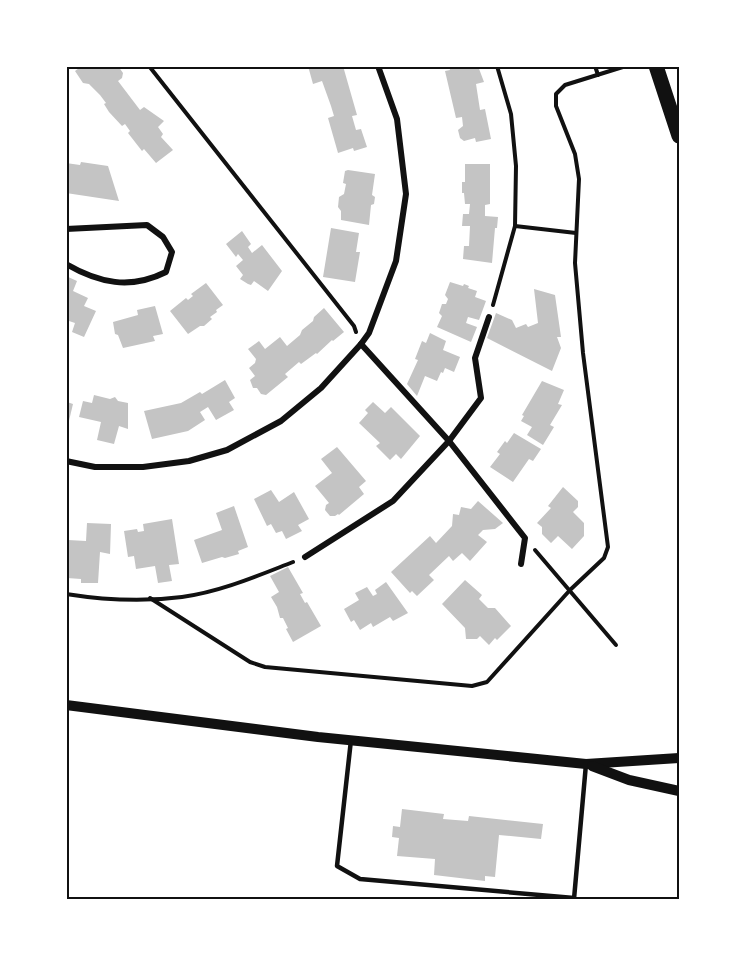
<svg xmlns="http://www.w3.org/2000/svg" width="745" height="965" font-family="'Space Grotesk',sans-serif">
<rect width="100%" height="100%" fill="#fff"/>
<!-- building -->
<g fill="#c4c4c4">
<polygon points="82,66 118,66 123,73 122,78 118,81 140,110 144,107 164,121 158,127 163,134 161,137 173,150 156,163 144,149 142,151 128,133 130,131 125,124 122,126 109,112 104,104 106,103 100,95 89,84 83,83 75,71"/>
<polygon points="308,66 343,66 357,115 352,116 356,130 361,129 367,147 354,151 353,148 338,153 328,118 334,116 331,106 322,81 313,84"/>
<polygon points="449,66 478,66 484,82 476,84 480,110 485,109 491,139 476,142 475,138 464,141 460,138 458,130 463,126 462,117 456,118 445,71 450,70"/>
<polygon points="81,162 108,166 119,201 66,193 69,177 66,177 66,163 80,165"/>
<polygon points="465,164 490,164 490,204 485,205 485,216 498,217 497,228 495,228 492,263 463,259 464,246 469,246 470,226 462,226 463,214 469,214 470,204 465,204 464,193 462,193 462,182 465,182"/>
<polygon points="348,170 375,174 372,195 375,197 374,204 371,205 369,225 341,220 341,211 338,207 339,197 344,194 346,184 343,183 345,171"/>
<polygon points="331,228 359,233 356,252 360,252 355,282 323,277"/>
<polygon points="242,231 251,244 248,247 252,253 262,245 282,271 268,291 254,281 251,285 248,284 240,279 243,275 236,266 243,260 238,254 236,257 226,244"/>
<polygon points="66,276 77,281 73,291 88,298 84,306 96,311 84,337 72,332 75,323 66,320"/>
<polygon points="450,282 463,286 464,284 469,286 468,288 477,291 475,297 486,301 479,320 468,317 466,323 477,327 471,342 437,327 442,316 439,313 442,304 446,304 448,299 445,295"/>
<polygon points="206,283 223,305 216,310 217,312 210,317 212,319 204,326 200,326 188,334 170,311 186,298 188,300 193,296 191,294"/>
<polygon points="534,289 555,295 561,337 557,337 561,348 552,371 487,338 496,313 512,320 516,328 526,324 528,327 538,323"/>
<polygon points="155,306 163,334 153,336 155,341 123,348 118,335 115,334 113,322 138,315 137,310"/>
<polygon points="324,308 344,332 333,341 332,340 317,354 316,353 301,364 299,362 285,374 288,377 266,395 261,394 257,388 253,388 250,380 255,376 249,368 255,363 256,359 248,349 259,341 265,349 280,337 287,346 300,335 302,330 313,321 314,317"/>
<polygon points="430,333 446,341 443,350 460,357 454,372 445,368 443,373 441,372 437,381 425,376 417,396 407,384 418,360 415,359 422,341 426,343"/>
<polygon points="225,380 235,398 229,402 234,410 216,420 208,407 200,412 205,420 188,431 152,439 144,411 181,403 200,392 202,394"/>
<polygon points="542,381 564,390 558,404 562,405 550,425 554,427 543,445 527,435 532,427 521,421 524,416 522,415"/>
<polygon points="94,395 110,399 115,397 118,401 128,403 128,429 119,426 114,444 97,440 101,422 79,417 83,401 92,403"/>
<polygon points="67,402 73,404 67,429 66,407"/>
<polygon points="373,402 385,413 391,407 420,436 401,459 396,454 390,460 376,446 380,443 359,423 368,413 365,410"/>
<polygon points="514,433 541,449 533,461 529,459 513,482 490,467 500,454 497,452 505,441 507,443"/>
<polygon points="337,447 366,481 359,487 364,494 339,515 338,514 335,516 330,516 325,510 326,505 329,503 315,486 332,473 321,459"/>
<polygon points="563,487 578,501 578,507 573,512 584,523 584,536 572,549 558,536 551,543 542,534 542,527 537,523 551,508 548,506"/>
<polygon points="271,490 279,502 294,492 309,519 298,525 302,531 286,539 282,531 276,533 271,524 267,526 254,499"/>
<polygon points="478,501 503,523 495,529 483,530 478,535 487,542 470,561 462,553 453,561 449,556 429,575 434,580 417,596 412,591 410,593 391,572 430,536 436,543 452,526 453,514 459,515 461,507 471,509"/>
<polygon points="234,506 248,547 238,551 239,554 225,558 222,557 202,563 194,540 222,530 216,513"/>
<polygon points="172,519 179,564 169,565 172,581 158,583 155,566 136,569 134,556 128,557 124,531 137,529 138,532 144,531 143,524"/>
<polygon points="87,523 111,524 110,554 100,552 98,583 81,583 81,579 67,578 66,574 66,551 68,552 68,540 86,541"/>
<polygon points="288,567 303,593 300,594 305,603 307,602 321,626 293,642 286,629 288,628 283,618 280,618 277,607 271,597 279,592 270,576"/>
<polygon points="465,580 482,595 479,599 488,608 495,608 511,626 497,640 495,638 489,645 480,636 477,639 466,639 465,628 442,604"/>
<polygon points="386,582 408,613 393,621 390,617 373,627 371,623 360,630 354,620 351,622 344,609 359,600 355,593 367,587 373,596 377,594 375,590"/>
<polygon points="402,809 444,814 443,819 468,821 469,816 543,824 541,839 499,835 495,877 485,876 485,881 434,875 435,859 397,856 399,838 392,837 393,826 400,827"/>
</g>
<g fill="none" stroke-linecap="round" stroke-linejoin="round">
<!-- path -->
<g stroke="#111" stroke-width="4">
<polyline points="149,66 354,326 356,332"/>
<polyline points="595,66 598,75"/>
<polyline points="515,226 576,233"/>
<polyline points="493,305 515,226 516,166 511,114 497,66"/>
<polyline points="535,550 616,645"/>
<path d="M66 594C104 600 144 602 182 597 220 592 257 576 293 562"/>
<polyline points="150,598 250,662 265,667 472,686 487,682 570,590 604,558 608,547 583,353 575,263 579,179 575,154 556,106 556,94 565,85 626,66"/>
</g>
<!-- service -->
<g stroke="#111" stroke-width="4.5">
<polyline points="351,740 337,866 360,879 574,898"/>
<polyline points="574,899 586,764"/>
</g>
<!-- minor -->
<g stroke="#111" stroke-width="6">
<path d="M66 229 147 225 163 237 172 252 166 272C130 290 99 283 66 264"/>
<polyline points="361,344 449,441 525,538 521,564"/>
<polyline points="66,461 95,467 143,467 189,461 227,450 281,421 321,388 361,344 369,333 396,261 406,194 397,119 378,66"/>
<polyline points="305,557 393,501 449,441 481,398 475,358 489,317"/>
</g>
<!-- tertiary -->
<g stroke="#111" stroke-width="10">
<polyline points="66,705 318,737 586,764 679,758"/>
<polyline points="592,766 629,780 679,791"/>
</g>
<!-- primary -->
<polyline stroke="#111" stroke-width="15" points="656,66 679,136"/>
</g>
<!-- border -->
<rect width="745" height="965" fill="none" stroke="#ffffff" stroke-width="135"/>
<rect x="68" y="68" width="610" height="830" fill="none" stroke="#111" stroke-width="2"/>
</svg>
